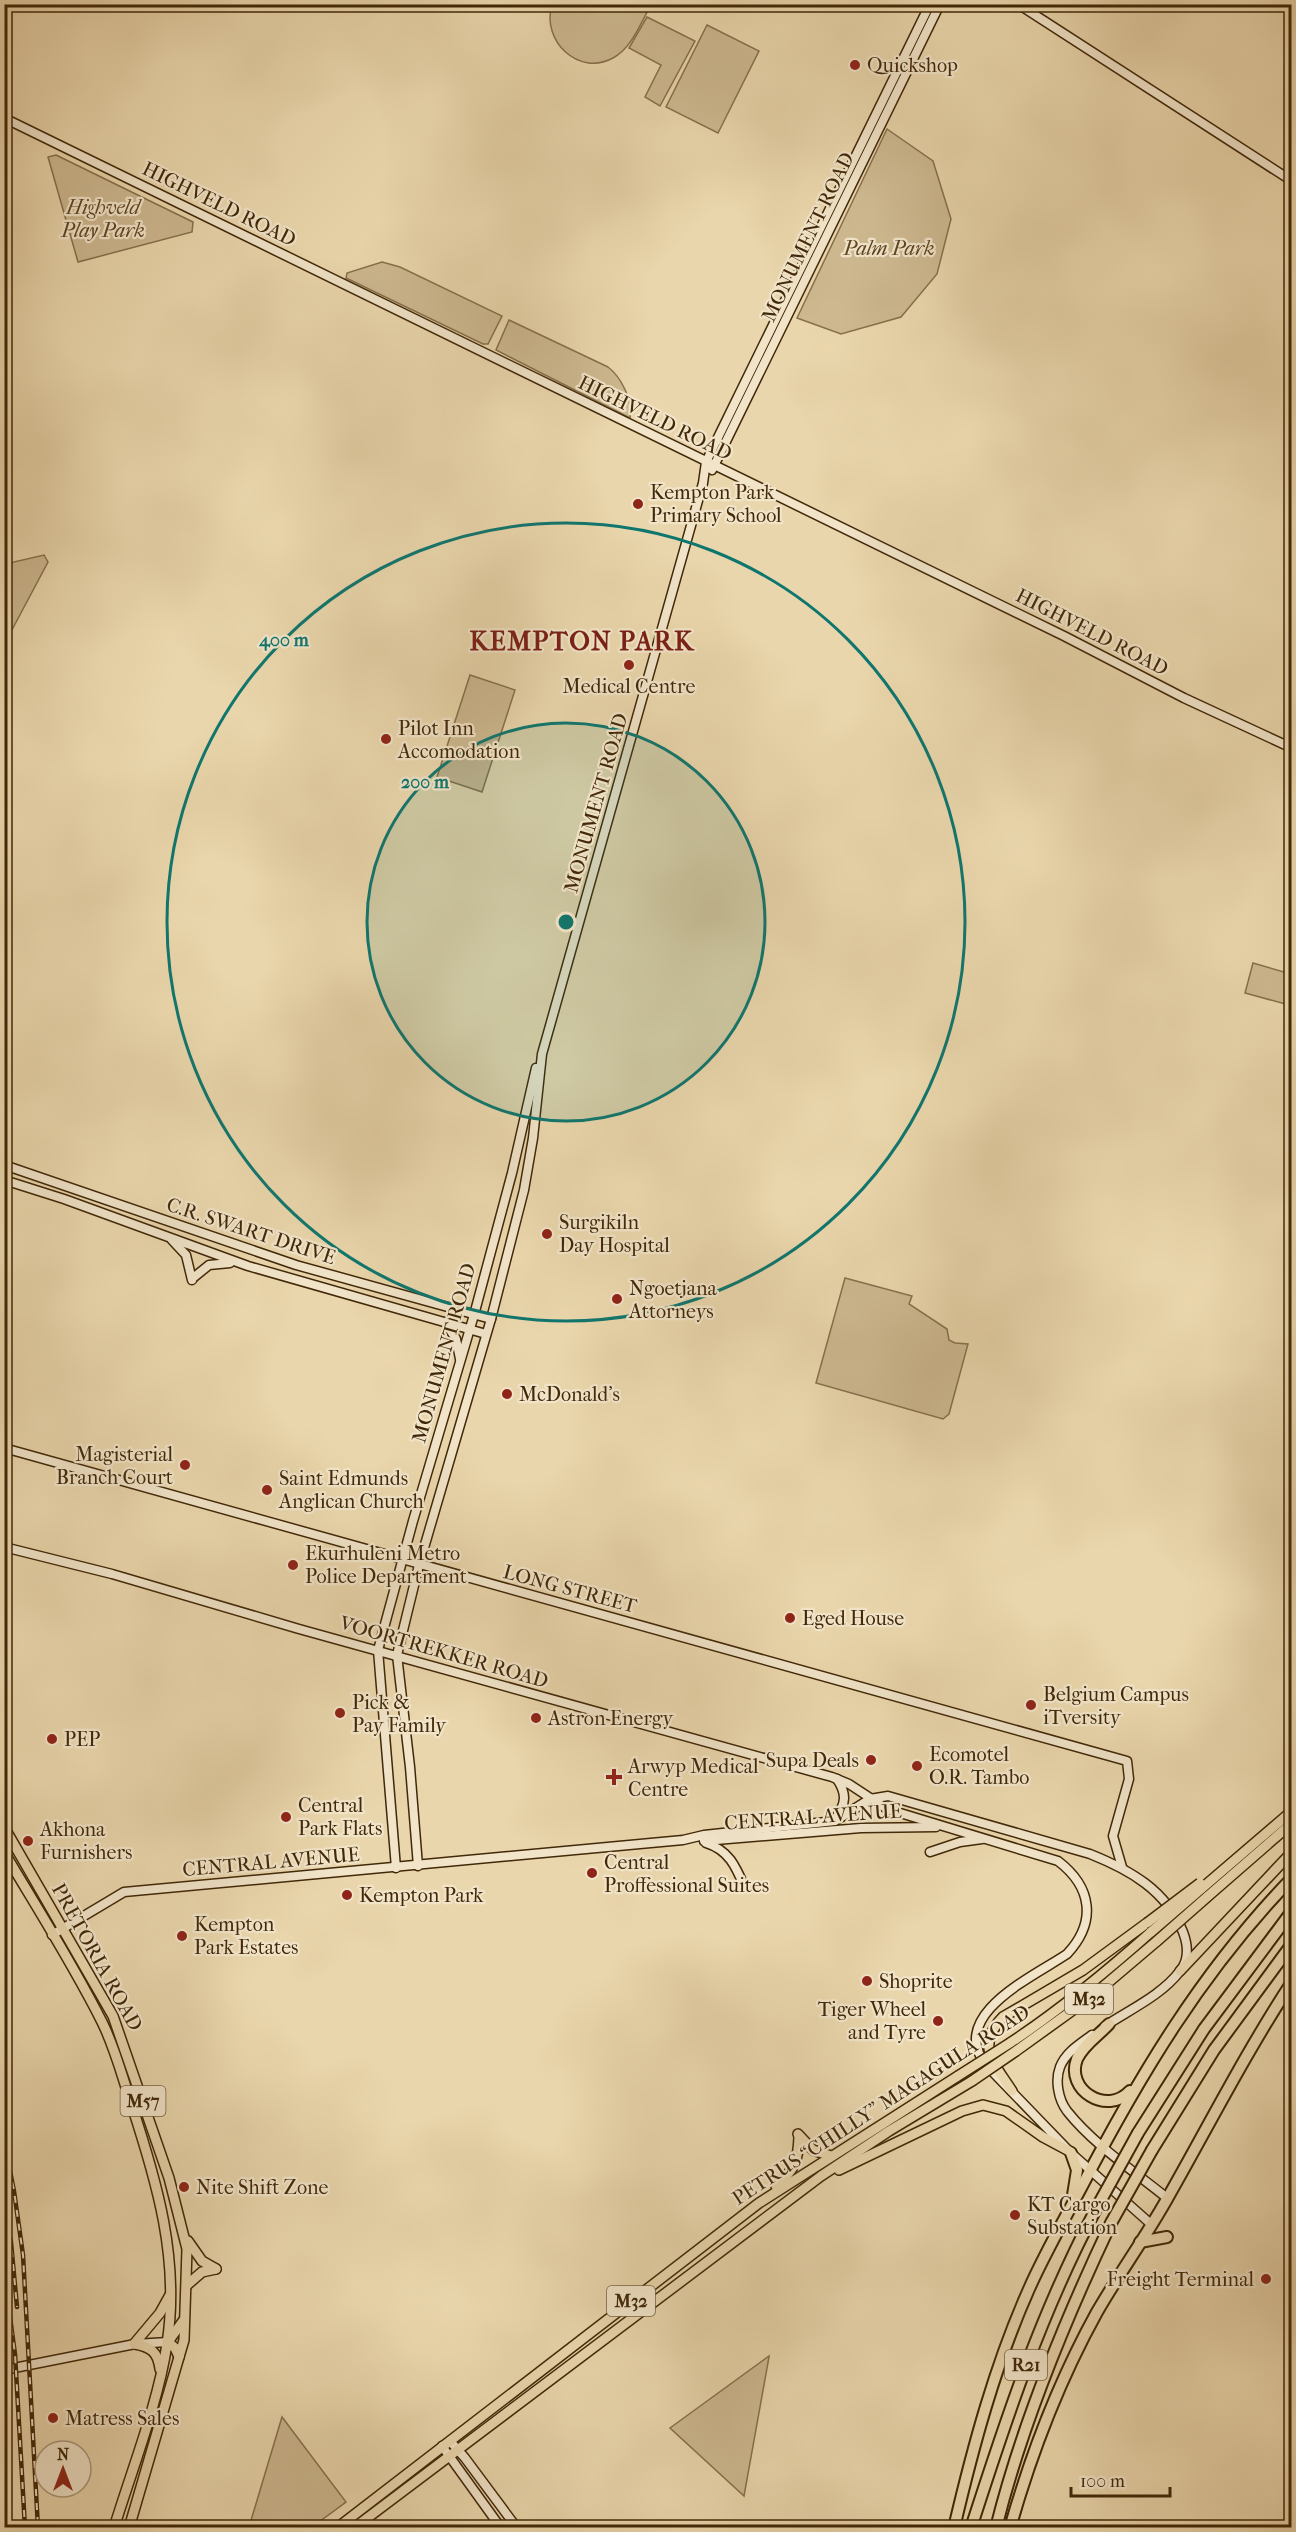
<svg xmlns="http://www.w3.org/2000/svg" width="1296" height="2532" font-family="'IM FELL French Canon',serif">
<rect width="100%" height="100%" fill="#ead6ac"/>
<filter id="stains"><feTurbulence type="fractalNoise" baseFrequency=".00333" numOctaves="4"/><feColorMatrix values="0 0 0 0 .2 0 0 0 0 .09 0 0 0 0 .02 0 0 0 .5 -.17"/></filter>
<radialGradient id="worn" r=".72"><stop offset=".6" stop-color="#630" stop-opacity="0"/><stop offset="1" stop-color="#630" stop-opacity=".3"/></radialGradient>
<!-- green -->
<g fill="#cdb890" stroke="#87704c" stroke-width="1.5">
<path d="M552 5V4L651 5C641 22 632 48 613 58 578 77 541 40 552 5Z"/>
<polygon points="647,17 695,41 660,106 645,97 661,65 629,48"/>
<polygon points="707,25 759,51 718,133 666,107"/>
<polygon points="887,129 933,161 951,219 937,274 901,317 841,334 797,318"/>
<polygon points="56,155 193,222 192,232 78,262 48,157"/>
<polygon points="382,262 400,267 502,316 488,344 483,344 346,278 347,273"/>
<path d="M509 320 608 367C621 377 633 400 630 418L496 350Z"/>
<polygon points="44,555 48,562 5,643 5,564"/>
<polygon points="470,675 515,690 482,792 437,777"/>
<polygon points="1253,963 1291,974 1289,1005 1245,993"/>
<polygon points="845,1278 912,1296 909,1304 947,1329 949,1340 955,1343 968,1344 949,1414 943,1419 816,1383"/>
<polygon points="769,2356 769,2357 744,2496 670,2428"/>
<polygon points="282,2417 346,2502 312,2527 249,2527"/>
</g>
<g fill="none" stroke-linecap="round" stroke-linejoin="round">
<!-- secondary casing -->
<g stroke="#412808" stroke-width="11">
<g id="secondary">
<polyline points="1018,4 1292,181"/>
<polyline points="4,118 1064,636 1184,698 1292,748"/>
<polyline points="712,470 940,4"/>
<polyline points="4,1165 296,1265 491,1319"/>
<polyline points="4,1180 64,1199 248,1266 486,1334"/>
<polyline points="172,1240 186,1255 192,1280"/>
<polyline points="193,1278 209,1265 230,1263"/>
<polyline points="445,1322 456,1339 460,1359"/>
<polyline points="4,1448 1127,1761 1129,1779 1113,1836 1122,1867"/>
<path d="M4 1547 112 1574 299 1629 832 1777 849 1784 887 1809 1058 1861C1092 1887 1097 1922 1067 1954 1033 1977 947 2015 986 2065L1071 2153 1152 2225"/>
<path d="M836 1818C846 1803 847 1794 837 1779"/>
<polyline points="704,1841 861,1828 936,1827"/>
<path d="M706 1843C729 1850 736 1867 745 1888"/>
<polyline points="930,1852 960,1842 982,1839"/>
<polyline points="418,1866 410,1767 397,1655 419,1565 491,1319 524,1190 533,1138 542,1054 703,483 706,462 930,4"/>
<polyline points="396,1868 378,1650 413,1521 474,1315 512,1173 536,1068"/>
<path d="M52 1935 124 1892 683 1840 704 1835 835 1821 870 1799 888 1796 1090 1854C1130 1870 1166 1890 1183 1932 1188 1945 1189 1960 1180 1971 1162 1995 1129 2010 1105 2026"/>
<path d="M1092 2035C1080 2044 1066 2052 1060 2067 1055 2080 1058 2099 1067 2111 1093 2144 1135 2172 1167 2198"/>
<polyline points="4,2370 135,2344 168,2342"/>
<polyline points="450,2441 465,2458 517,2528"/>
<polyline points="442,2446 501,2528"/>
</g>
</g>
<!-- primary casing -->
<g stroke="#412808" stroke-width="12">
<g id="primary">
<polyline points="4,1827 113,2016 169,2178 187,2249 184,2340 129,2528"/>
<path d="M4 1852C37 1908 73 1964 102 2022 115 2048 122 2076 131 2103 157 2182 180 2260 167 2344 158 2404 132 2469 114 2528"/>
<polyline points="1201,1889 1292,1811"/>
<polyline points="1207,1897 1292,1823"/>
<polyline points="1180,1971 1292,1852"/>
<path d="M1010 2043C1060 2010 1106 1972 1151 1932"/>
<polyline points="1016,2051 1091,1997 1157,1941"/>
<path d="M1012 2091C994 2063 975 2046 1003 2017L1083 1970 1147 1923"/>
<polyline points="798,2134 813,2150 831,2156"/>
<polyline points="839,2170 962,2111 983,2105 1006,2111 1043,2137 1071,2152"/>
<path d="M776 2186C795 2169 798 2162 799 2137"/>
<polyline points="188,2241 202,2261 216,2269"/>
<polyline points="187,2285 202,2272 216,2269"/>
<polyline points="134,2344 160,2313 170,2295"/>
<path d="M135 2344C151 2347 158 2352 160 2369"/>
<polyline points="179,2357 175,2348 168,2342 183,2321"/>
<polyline points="337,2528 759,2203 958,2076"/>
<polyline points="354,2528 821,2176 889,2131 972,2081"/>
</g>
</g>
<!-- highway casing -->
<g stroke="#412808" stroke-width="14">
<g id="highway">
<path d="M1109 2024C1099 2035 1083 2045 1077 2059 1065 2090 1107 2116 1130 2091"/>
<polyline points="1138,2133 1204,2029 1292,1911"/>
<polyline points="1152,2150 1214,2050 1292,1944"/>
<polyline points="1071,2153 1077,2170 1073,2195"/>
<polyline points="1140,2242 1167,2237"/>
<path d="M954 2528C973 2447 995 2365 1029 2289 1044 2255 1063 2222 1081 2188 1140 2075 1202 1971 1292 1878"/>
<path d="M971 2528C1007 2416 1041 2313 1096 2209"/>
<path d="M996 2528C1022 2423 1065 2320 1111 2223"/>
<path d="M1010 2528C1031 2454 1060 2379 1097 2312 1119 2274 1145 2238 1167 2199 1208 2127 1246 2052 1292 1982"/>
</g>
</g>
<!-- secondary -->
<use href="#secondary" stroke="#f1e4c9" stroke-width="8"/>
<!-- primary -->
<use href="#primary" stroke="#ead6ac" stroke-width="9"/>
<!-- highway -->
<use href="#highway" stroke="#ead6ac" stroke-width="10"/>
<!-- rail casing -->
<g stroke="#412808" stroke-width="4.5">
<g id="rail">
<polyline points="4,2141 14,2191 23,2255 38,2528"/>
<polyline points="4,2209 11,2242 17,2307"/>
<polyline points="4,2273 15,2354 25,2528"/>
</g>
</g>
<!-- rail -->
<use href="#rail" stroke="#f1e4c9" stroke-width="2" stroke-dasharray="7" stroke-linecap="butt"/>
<!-- primary-bridge casing -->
<g stroke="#412808" stroke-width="12" stroke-linecap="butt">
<g id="primary-bridge">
<polyline points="1147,1923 1200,1883"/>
<polyline points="1151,1932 1201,1889"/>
<polyline points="1157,1941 1207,1897"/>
<polyline points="958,2076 1010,2043"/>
<polyline points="972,2081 1016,2051"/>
</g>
</g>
<!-- highway-bridge casing -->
<g stroke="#412808" stroke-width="14" stroke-linecap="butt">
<g id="highway-bridge">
<polyline points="1096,2209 1138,2133"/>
<polyline points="1111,2223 1152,2150"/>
</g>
</g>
<!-- primary-bridge -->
<use href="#primary-bridge" stroke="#ead6ac" stroke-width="9"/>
<!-- highway-bridge -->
<use href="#highway-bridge" stroke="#ead6ac" stroke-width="10"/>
</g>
<!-- distance rings -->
<circle cx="566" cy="922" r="199" fill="#0f766e" fill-opacity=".12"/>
<g fill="none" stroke="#0f766e" stroke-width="3">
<circle cx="566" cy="922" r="199"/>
<circle cx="566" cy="922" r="399"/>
</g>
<!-- markers -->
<g fill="#8f2418" stroke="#f1e4c9" stroke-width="2">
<circle cx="855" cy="65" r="6"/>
<circle cx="638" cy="504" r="6"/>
<circle cx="629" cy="665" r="6"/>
<circle cx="386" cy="739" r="6"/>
<circle cx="547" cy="1234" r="6"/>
<circle cx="617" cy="1299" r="6"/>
<circle cx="507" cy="1394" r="6"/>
<circle cx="185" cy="1465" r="6"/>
<circle cx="267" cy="1490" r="6"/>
<circle cx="293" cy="1565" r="6"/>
<circle cx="790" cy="1618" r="6"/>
<circle cx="1031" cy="1705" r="6"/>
<circle cx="340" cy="1713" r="6"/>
<circle cx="536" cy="1718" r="6"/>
<circle cx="52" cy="1739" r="6"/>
<circle cx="871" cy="1760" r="6"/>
<circle cx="917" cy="1766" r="6"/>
<path d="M611 1768h6v6h6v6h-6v6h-6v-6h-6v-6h6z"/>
<circle cx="286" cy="1817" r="6"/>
<circle cx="28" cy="1841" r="6"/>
<circle cx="592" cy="1873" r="6"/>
<circle cx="347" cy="1895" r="6"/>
<circle cx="182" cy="1936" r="6"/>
<circle cx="867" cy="1981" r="6"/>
<circle cx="938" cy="2021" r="6"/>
<circle cx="184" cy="2187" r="6"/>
<circle cx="1015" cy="2215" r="6"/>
<circle cx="1266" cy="2279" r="6"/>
<circle cx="53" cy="2418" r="6"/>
</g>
<g text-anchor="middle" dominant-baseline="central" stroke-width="4.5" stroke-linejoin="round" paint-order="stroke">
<!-- shield labels -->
<g fill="#f1e4c9" stroke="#766042" stroke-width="1.5">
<rect x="1065" y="1984" width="48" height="30" rx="4.5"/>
<rect x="120.5" y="2086" width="45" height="30" rx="4.5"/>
<rect x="607" y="2286" width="48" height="30" rx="4.5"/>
<rect x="1005" y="2350" width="42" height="30" rx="4.5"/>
</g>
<g font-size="18" font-weight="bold" fill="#412808">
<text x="1089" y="1999">M32</text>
<text x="143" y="2101">M57</text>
<text x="631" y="2301">M32</text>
<text x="1026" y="2365">R21</text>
</g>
<!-- poi labels -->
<g font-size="20" fill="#412808" stroke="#f1e4c9" text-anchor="start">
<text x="867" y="65">Quickshop</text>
<text x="650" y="492">Kempton Park<tspan x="650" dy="23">Primary School</tspan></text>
<text x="629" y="686" text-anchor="middle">Medical Centre</text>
<text x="398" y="728">Pilot Inn<tspan x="398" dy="23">Accomodation</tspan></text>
<text x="559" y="1222">Surgikiln<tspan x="559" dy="23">Day Hospital</tspan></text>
<text x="629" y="1288">Ngoetjana<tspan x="629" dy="23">Attorneys</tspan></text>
<text x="519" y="1394">McDonald's</text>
<text x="173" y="1454" text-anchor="end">Magisterial<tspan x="173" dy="23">Branch Court</tspan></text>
<text x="279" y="1478">Saint Edmunds<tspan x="279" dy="23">Anglican Church</tspan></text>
<text x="305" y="1553">Ekurhuleni Metro<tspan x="305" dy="23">Police Department</tspan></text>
<text x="802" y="1618">Eged House</text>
<text x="1043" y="1694">Belgium Campus<tspan x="1043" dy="23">iTversity</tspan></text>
<text x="352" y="1702">Pick &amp;<tspan x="352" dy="23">Pay Family</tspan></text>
<text x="548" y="1718">Astron Energy</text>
<text x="64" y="1739">PEP</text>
<text x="929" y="1754">Ecomotel<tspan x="929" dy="23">O.R. Tambo</tspan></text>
<text x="859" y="1760" text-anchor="end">Supa Deals</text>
<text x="628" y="1766">Arwyp Medical<tspan x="628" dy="23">Centre</tspan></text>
<text x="298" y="1805">Central<tspan x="298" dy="23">Park Flats</tspan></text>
<text x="40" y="1829">Akhona<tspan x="40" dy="23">Furnishers</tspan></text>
<text x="604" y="1862">Central<tspan x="604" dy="23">Proffessional Suites</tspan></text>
<text x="359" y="1895">Kempton Park</text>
<text x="194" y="1924">Kempton<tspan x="194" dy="23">Park Estates</tspan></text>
<text x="879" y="1981">Shoprite</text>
<text x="926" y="2009" text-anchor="end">Tiger Wheel<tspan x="926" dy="23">and Tyre</tspan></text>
<text x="196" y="2187">Nite Shift Zone</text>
<text x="1027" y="2204">KT Cargo<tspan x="1027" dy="23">Substation</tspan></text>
<text x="1254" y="2279" text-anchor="end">Freight Terminal</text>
<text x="65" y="2418">Matress Sales</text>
</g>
<!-- street labels -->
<g font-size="20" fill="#412808" stroke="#f1e4c9">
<text transform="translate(219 204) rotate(26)">HIGHVELD ROAD</text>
<text transform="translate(808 237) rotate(-64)">MONUMENT ROAD</text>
<text transform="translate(655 418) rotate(26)">HIGHVELD ROAD</text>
<text transform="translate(1092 632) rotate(27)">HIGHVELD ROAD</text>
<text transform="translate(596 803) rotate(-74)">MONUMENT ROAD</text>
<text transform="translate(251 1231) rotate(18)">C.R. SWART DRIVE</text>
<text transform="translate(444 1353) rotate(-74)">MONUMENT ROAD</text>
<text transform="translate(570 1589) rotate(15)">LONG STREET</text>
<text transform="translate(444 1652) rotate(16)">VOORTREKKER ROAD</text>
<text transform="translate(813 1817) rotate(-4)">CENTRAL AVENUE</text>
<text transform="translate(271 1862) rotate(-5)">CENTRAL AVENUE</text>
<text transform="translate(97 1957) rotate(61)">PRETORIA ROAD</text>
<text transform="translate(881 2105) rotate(-33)">PETRUS “CHILLY” MAGAGULA ROAD</text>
</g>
<!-- park labels -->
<g font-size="20" font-style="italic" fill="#5d4523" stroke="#f1e4c9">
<text x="103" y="207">Highveld<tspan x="103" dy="23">Play Park</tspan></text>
<text x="889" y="248">Palm Park</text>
</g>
<!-- district labels -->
<g font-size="26" font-weight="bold" letter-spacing="1.5" fill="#7a1f14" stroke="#f1e4c9">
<text x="582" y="641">KEMPTON PARK</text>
</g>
</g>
<circle cx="566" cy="922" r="9" fill="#0f766e" stroke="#f1e4c9" stroke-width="3"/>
<g font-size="18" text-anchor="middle" font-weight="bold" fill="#0f766e" stroke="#f1e4c9" stroke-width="4.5" stroke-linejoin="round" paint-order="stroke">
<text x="284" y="646">400 m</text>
<text x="425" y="788">200 m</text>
</g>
<!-- margin -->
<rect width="1296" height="2532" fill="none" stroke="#ead6ac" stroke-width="24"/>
<rect x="6" y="6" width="1284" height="2520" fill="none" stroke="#412808" stroke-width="3"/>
<rect x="12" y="12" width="1272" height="2508" fill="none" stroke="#412808" stroke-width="1.5"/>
<!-- north arrow -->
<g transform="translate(63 2469)"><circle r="28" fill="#f1e4c9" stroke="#ab997c" stroke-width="1.5"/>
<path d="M0-4.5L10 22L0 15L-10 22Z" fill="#8f2418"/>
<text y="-9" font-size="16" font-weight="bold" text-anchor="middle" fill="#412808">N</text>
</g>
<!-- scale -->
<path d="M1071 2487v9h99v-9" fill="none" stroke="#412808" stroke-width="3"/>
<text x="1080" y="2487" font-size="18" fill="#412808" stroke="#f1e4c9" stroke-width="4.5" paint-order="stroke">100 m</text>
<rect width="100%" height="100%" filter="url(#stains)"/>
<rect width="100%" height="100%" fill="url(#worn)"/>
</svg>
